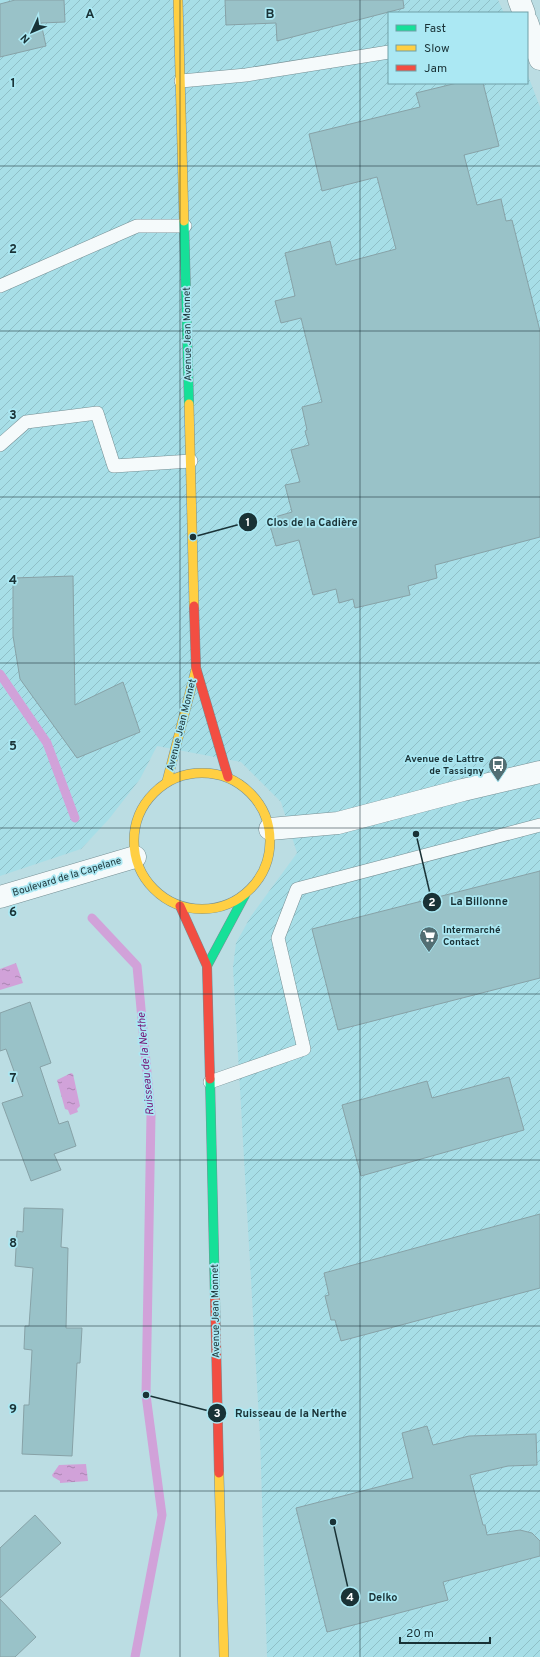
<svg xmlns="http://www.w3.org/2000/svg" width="540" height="1657" font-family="Overpass,sans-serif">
<defs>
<pattern id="industrial-furrows" width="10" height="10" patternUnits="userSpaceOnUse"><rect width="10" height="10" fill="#a7dee7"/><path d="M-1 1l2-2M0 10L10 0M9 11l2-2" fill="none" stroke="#8fbfc7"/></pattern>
<pattern id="water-ripples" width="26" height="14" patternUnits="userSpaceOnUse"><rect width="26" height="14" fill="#d1a2d9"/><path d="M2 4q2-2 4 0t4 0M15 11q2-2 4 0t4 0" fill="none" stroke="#a985b1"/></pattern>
</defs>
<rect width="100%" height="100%" fill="#bbdde3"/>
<!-- industrial -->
<polygon fill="url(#industrial-furrows)" points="0,0 498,0 504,13 389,13 389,83 527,83 527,73 540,107 540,1657 267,1657 260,1437 233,967 236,943 251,916 297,853 281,802 241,762 157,746 140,779 109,819 81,849 0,876"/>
<!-- water -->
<g fill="url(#water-ripples)">
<polygon points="16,963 23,983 0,990 0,969"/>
<polygon points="71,1073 73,1074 80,1106 77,1109 78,1112 70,1115 68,1110 65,1109 57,1080"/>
<polygon points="86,1464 88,1481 60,1483 60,1481 53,1477 52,1475 59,1465"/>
</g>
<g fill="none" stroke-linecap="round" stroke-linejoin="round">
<!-- stream -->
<g stroke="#d1a2d9" stroke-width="9">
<polyline points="0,674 47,743 75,818"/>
<polyline points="92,918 137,966 151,1115 146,1395 162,1515 135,1657"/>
</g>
</g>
<!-- building -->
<g fill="#99c2c8" stroke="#87a2a7">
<polygon points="15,0 64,0 65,22 41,23 46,46 0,57 0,4"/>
<polygon points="225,0 403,0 404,8 277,41 276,23 226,25"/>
<polygon points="457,83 483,83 499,146 464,155 477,205 501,199 506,221 512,220 540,331 540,537 435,565 437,578 408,586 410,595 355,608 353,599 339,603 336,589 313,595 299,540 276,546 268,519 292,512 285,485 300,482 291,450 309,445 305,431 307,430 302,407 322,402 301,318 281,323 275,301 295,296 285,253 330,241 336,265 396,249 377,177 322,191 309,134 420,107 416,93"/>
<polygon points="73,576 75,705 123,682 140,732 77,758 20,679 13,636 13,578"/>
<polygon points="540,871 540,978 338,1030 312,929"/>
<polygon points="30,1002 51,1063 40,1067 59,1124 68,1121 76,1146 54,1154 61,1170 31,1181 2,1103 23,1096 6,1049 0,1051 0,1013"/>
<polygon points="509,1077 524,1130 361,1176 342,1105 427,1081 432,1098"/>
<polygon points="24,1208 63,1209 61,1247 68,1248 66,1328 82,1328 80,1363 77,1363 72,1456 22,1454 24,1405 29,1405 32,1350 24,1349 25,1326 29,1326 33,1268 15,1266 17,1231 23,1232"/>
<polygon points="540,1214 540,1288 341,1341 335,1320 331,1320 325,1296 329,1295 324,1273"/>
<polygon points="427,1426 433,1445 469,1436 536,1434 537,1465 508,1466 470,1475 483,1525 485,1525 487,1535 520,1530 532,1533 540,1541 540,1556 443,1582 448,1600 327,1632 296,1508 413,1478 402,1433"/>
<polygon points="35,1515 61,1543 0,1598 0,1548"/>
<polygon points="0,1599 36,1637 15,1657 0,1657"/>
</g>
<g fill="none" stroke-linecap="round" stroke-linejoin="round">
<!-- lane casing -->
<g stroke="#758f94" stroke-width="14">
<g id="lane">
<polyline points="181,81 246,75 389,52"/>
<polyline points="0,286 137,226 185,226"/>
<polyline points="0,445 26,422 97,413 114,466 191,461"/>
<polyline points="210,1082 304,1049 278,938 297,889 540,825"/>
</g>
</g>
<!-- street casing -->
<g stroke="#758f94" stroke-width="23">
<g id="street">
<polyline points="519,0 524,13"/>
<polyline points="527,22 540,59"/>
<polyline points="270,829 338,823 463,790 540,772"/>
<polyline points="0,897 135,857"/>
</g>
</g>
<!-- fast casing -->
<g stroke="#758f94" stroke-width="10">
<g id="fast">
<polyline points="184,221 189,404"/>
<polyline points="207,966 245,895"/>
<polyline points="210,1079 215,1298"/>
</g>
</g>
<!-- slow casing -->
<g stroke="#758f94" stroke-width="10">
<g id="slow">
<polyline points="178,0 184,221"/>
<polyline points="189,404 194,606"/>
<circle cx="202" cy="841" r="68"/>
<polyline points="167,781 196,669"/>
<polyline points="219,1473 224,1657"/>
</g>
</g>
<!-- jam casing -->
<g stroke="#758f94" stroke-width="10">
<g id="jam">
<polyline points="194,606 196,668 228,777"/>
<polyline points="180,906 207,966 210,1079"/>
<polyline points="215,1298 219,1473"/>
</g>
</g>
<!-- lane -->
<use href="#lane" stroke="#f5fafb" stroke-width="13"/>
<!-- street -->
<use href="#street" stroke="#f5fafb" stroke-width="22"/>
<!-- fast -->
<use href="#fast" stroke="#16e098" stroke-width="9"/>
<!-- slow -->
<use href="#slow" stroke="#ffcf43" stroke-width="9"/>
<!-- jam -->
<use href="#jam" stroke="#f24e42" stroke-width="9"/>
</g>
<!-- grid -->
<path fill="none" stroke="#193236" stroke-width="1" stroke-opacity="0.55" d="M180 0V1657M360 0V1657M0 166H540M0 331H540M0 497H540M0 663H540M0 828H540M0 994H540M0 1160H540M0 1326H540M0 1491H540"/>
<!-- icons -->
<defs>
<g id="bus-pin" transform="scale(1)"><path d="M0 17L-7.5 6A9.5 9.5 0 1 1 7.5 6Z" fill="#526e73" stroke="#abe8f3"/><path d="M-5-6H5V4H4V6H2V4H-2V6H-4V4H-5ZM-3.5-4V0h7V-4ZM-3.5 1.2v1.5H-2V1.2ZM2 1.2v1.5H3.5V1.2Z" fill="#fff"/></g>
<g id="supermarket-pin" transform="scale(1)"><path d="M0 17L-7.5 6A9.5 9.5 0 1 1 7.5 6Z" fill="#526e73" stroke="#abe8f3"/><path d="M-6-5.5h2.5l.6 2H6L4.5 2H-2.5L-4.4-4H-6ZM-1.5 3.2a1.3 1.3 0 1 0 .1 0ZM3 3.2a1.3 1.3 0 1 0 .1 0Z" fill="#fff"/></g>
</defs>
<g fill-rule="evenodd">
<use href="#bus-pin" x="498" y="765"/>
<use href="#supermarket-pin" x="429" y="936"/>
</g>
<g text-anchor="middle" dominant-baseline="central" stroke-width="3.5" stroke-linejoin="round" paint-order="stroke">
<!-- street labels -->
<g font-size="10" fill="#193236" stroke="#abe8f3">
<text transform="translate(188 334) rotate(-91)">Avenue Jean Monnet</text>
<text transform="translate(182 725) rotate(-76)">Avenue Jean Monnet</text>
<text transform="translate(67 877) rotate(-17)">Boulevard de la Capelane</text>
<text transform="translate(216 1311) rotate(-91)">Avenue Jean Monnet</text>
</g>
<!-- poi labels -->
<g font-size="10" font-weight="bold" fill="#193236" stroke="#abe8f3" text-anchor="end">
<text x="484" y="759">Avenue de Lattre<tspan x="484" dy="12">de Tassigny</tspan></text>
<text x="443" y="930" text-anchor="start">Intermarché<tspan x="443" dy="12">Contact</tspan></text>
</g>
<!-- water labels -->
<g font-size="11" font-style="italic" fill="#761175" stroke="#abe8f3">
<text transform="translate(146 1064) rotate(-95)">Ruisseau de la Nerthe</text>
</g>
</g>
<g font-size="13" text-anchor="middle" font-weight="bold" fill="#193236" stroke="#abe8f3" stroke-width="3.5" stroke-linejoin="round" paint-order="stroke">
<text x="90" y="18">A</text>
<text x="270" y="18">B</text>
<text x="13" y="87">1</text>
<text x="13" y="253">2</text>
<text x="13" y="419">3</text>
<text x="13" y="584">4</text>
<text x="13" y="750">5</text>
<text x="13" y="916">6</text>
<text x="13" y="1082">7</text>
<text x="13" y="1247">8</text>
<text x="13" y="1413">9</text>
</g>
<!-- callouts -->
<path fill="none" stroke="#193236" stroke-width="1.5" d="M193 537L248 522M416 834L432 902M146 1395L217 1413M333 1522L350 1597"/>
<g fill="#193236" stroke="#abe8f3" stroke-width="1.5">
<circle cx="193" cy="537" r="4"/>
<circle cx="416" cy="834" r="4"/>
<circle cx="146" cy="1395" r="4"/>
<circle cx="333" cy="1522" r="4"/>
<circle cx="248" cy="522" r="10"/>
<circle cx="432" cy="902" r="10"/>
<circle cx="217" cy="1413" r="10"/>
<circle cx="350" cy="1597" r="10"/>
</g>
<g font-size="12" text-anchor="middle" font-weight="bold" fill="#fff">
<text x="248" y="526">1</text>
<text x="432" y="906">2</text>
<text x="217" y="1417">3</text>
<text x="350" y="1601">4</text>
</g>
<g font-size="11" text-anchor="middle" font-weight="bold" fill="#193236" stroke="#abe8f3" stroke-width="3.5" stroke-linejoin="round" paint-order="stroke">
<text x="312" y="526">Clos de la Cadière</text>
<text x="479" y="905">La Billonne</text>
<text x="291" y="1417">Ruisseau de la Nerthe</text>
<text x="383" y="1601">Delko</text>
</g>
<!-- legend -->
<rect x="388" y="12" width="140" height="72" fill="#abe8f3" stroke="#719fa7"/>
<rect x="396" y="25" width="20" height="6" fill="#16e098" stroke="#719fa7"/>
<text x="424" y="32" font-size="12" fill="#193236">Fast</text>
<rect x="396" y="45" width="20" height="6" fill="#ffcf43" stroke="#719fa7"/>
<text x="424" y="52" font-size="12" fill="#193236">Slow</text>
<rect x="396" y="65" width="20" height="6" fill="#f24e42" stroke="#719fa7"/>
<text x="424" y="72" font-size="12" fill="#193236">Jam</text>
<!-- north arrow -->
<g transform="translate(32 32) rotate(226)" stroke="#abe8f3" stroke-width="3" paint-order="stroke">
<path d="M0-3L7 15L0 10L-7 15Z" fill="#193236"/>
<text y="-6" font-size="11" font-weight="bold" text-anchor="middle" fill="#193236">N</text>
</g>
<!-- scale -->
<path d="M400 1637v6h90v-6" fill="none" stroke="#193236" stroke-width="2"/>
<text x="406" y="1637" font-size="12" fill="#193236" stroke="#abe8f3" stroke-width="3" paint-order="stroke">20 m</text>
</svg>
